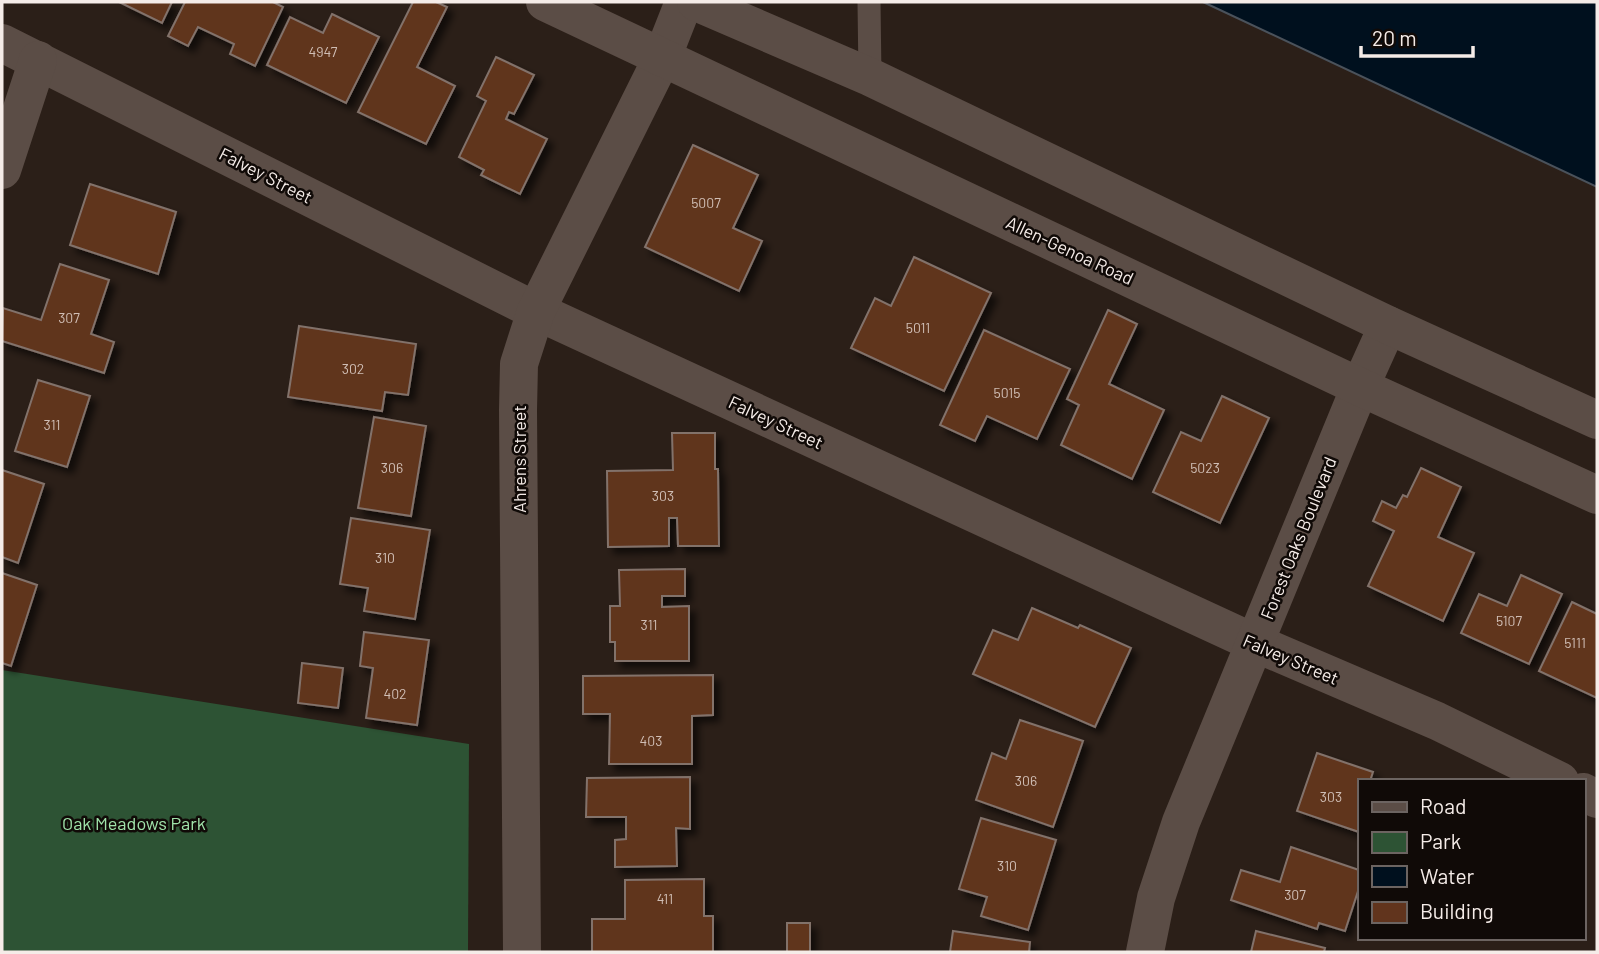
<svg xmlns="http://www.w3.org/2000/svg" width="1599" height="954" font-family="Barlow,sans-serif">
<defs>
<filter id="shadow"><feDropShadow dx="6" dy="6" stdDeviation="3.5" flood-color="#0009"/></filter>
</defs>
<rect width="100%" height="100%" fill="#2b1f18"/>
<!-- green -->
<polygon fill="#2d5334" points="2,670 469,744 468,952 2,952"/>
<!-- water -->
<polygon fill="#00101e" stroke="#4a525b" stroke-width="2" points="1203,2 1597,2 1597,187"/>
<!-- building -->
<g fill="#61341d" stroke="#82726b" stroke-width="2" filter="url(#shadow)">
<polygon points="119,2 172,2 162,23"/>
<polygon points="185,2 273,2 283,7 255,66 230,54 234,44 198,27 188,46 168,36"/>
<polygon points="413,2 436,2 447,7 417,67 455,86 426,144 358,112"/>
<polygon points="332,14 379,37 346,103 267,65 290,17 323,33"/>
<polygon points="496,57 534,75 514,114 509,112 506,119 547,139 520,194 481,175 484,170 459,157 486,101 477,96"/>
<polygon points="693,145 758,175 733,228 762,241 739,291 645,247"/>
<polygon points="90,184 176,212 158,274 70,245"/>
<polygon points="914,257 991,293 944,391 851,348 875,298 891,306"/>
<polygon points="60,264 109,280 91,334 114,342 104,373 2,341 3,308 41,320"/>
<polygon points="1108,310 1137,324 1109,384 1164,410 1132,479 1061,445 1079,405 1067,399"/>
<polygon points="299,326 416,344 408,395 385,392 382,411 288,397"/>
<polygon points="984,330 1070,369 1037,439 987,416 975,441 940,425"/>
<polygon points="38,380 90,396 67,467 15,451"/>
<polygon points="1222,396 1269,418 1220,523 1153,492 1181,432 1201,441"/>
<polygon points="374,417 426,426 411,516 358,508"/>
<polygon points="672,433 715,433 715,469 718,469 719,546 678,546 677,518 669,518 669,546 608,547 607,471 673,470"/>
<polygon points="1421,468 1461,487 1438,537 1474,553 1443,621 1368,586 1394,531 1373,521 1382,501 1396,508 1403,495 1407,497"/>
<polygon points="2,470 44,484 18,563 2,557"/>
<polygon points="351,518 430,530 415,619 364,611 368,588 340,584"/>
<polygon points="685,569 685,596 662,596 662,607 689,606 689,661 615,661 615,642 610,642 610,606 620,606 619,570"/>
<polygon points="2,573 37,585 11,666 2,663"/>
<polygon points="1521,575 1562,594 1529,664 1461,633 1479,594 1507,606"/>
<polygon points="1572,602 1597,614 1597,698 1539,671"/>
<polygon points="1032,608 1078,628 1080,625 1131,648 1095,727 973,674 993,630 1018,640"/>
<polygon points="364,632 429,640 417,725 366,718 373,668 360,666"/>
<polygon points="302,663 343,668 338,708 298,703"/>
<polygon points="713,675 713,715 692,716 692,764 609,764 610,714 583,714 583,676"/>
<polygon points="1020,720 1083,741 1053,827 976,800 992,753 1006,759"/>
<polygon points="1317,753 1373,772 1370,781 1359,781 1359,832 1297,811"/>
<polygon points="690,777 690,829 676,828 677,866 615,867 615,840 626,839 626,817 586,817 587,778"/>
<polygon points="981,818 1056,840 1028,930 981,916 987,897 959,889"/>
<polygon points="1291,847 1359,870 1359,888 1345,931 1319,923 1317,929 1231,900 1241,870 1280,882"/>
<polygon points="704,879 704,916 713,916 713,952 592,952 592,919 625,919 625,880"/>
<rect x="787" y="923" width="23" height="29"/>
<polygon points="953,931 1030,942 1029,952 950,952"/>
<polygon points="1256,931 1325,948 1324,952 1251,952"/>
</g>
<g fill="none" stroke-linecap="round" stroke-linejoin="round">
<!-- service -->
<polyline stroke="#5b4d46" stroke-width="23" points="869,2 870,77"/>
<!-- minor -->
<g stroke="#5b4d46" stroke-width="38">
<polyline points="2,43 536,311 1255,643 1437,721 1560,781"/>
<polyline points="2,170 38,60"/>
<polyline points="1583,792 1597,799"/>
<polyline points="1145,952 1156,898 1181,822 1360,387 1388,325"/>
</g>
<!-- tertiary -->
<polyline stroke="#5b4d46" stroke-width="38" points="522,952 518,410 519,364 536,311 662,58 684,2"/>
<!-- secondary -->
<g stroke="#5b4d46" stroke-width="38">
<polyline points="545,2 1360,387 1597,495"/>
<polyline points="696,2 870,77 1388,325 1597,420"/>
</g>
</g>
<g text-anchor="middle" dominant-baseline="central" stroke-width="5" stroke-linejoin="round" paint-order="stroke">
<!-- number labels -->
<g font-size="14" fill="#d0beb5">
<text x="323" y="51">4947</text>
<text x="706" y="202">5007</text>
<text x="69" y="317">307</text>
<text x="918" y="327">5011</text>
<text x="353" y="368">302</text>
<text x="1007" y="392">5015</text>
<text x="52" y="424">311</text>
<text x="392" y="467">306</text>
<text x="1205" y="467">5023</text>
<text x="663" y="495">303</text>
<text x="385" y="557">310</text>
<text x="1509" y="620">5107</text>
<text x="649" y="624">311</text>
<text x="1575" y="642">5111</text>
<text x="395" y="693">402</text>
<text x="651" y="740">403</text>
<text x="1026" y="780">306</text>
<text x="1331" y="796">303</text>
<text x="1007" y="865">310</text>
<text x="1295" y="894">307</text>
<text x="665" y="898">411</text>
</g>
<!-- street labels -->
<g font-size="18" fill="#f5ece8" stroke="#100a07">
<text transform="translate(266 175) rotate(27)">Falvey Street</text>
<text transform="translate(1070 250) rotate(25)">Allen-Genoa Road</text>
<text transform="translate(776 422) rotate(25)">Falvey Street</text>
<text transform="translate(519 459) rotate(-90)">Ahrens Street</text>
<text transform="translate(1298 538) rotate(-68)">Forest Oaks Boulevard</text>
<text transform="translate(1291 659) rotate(23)">Falvey Street</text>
</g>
<!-- park labels -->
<g font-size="18" fill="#a0e3aa" stroke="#100a07">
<text x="134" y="823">Oak Meadows Park</text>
</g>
</g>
<!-- border -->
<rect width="1599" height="954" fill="none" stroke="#f5ece8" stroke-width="7"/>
<!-- legend -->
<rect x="1358" y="779" width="228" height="161" fill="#100a07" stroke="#6c6461" stroke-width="2"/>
<rect x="1372" y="802" width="35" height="10" fill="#5b4d46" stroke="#6c6461" stroke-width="2"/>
<text x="1420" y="814" font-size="21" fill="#f5ece8">Road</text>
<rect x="1372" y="832" width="35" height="21" fill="#2d5334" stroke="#6c6461" stroke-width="2"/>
<text x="1420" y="849" font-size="21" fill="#f5ece8">Park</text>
<rect x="1372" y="866" width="35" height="21" fill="#00101e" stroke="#6c6461" stroke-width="2"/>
<text x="1420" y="884" font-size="21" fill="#f5ece8">Water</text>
<rect x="1372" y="902" width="35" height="21" fill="#61341d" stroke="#6c6461" stroke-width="2"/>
<text x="1420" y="919" font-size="21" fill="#f5ece8">Building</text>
<!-- scale -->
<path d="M1361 46v10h112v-10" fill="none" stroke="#f5ece8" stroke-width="3.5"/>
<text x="1372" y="46" font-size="21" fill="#f5ece8" stroke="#100a07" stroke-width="5" paint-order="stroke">20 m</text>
</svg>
